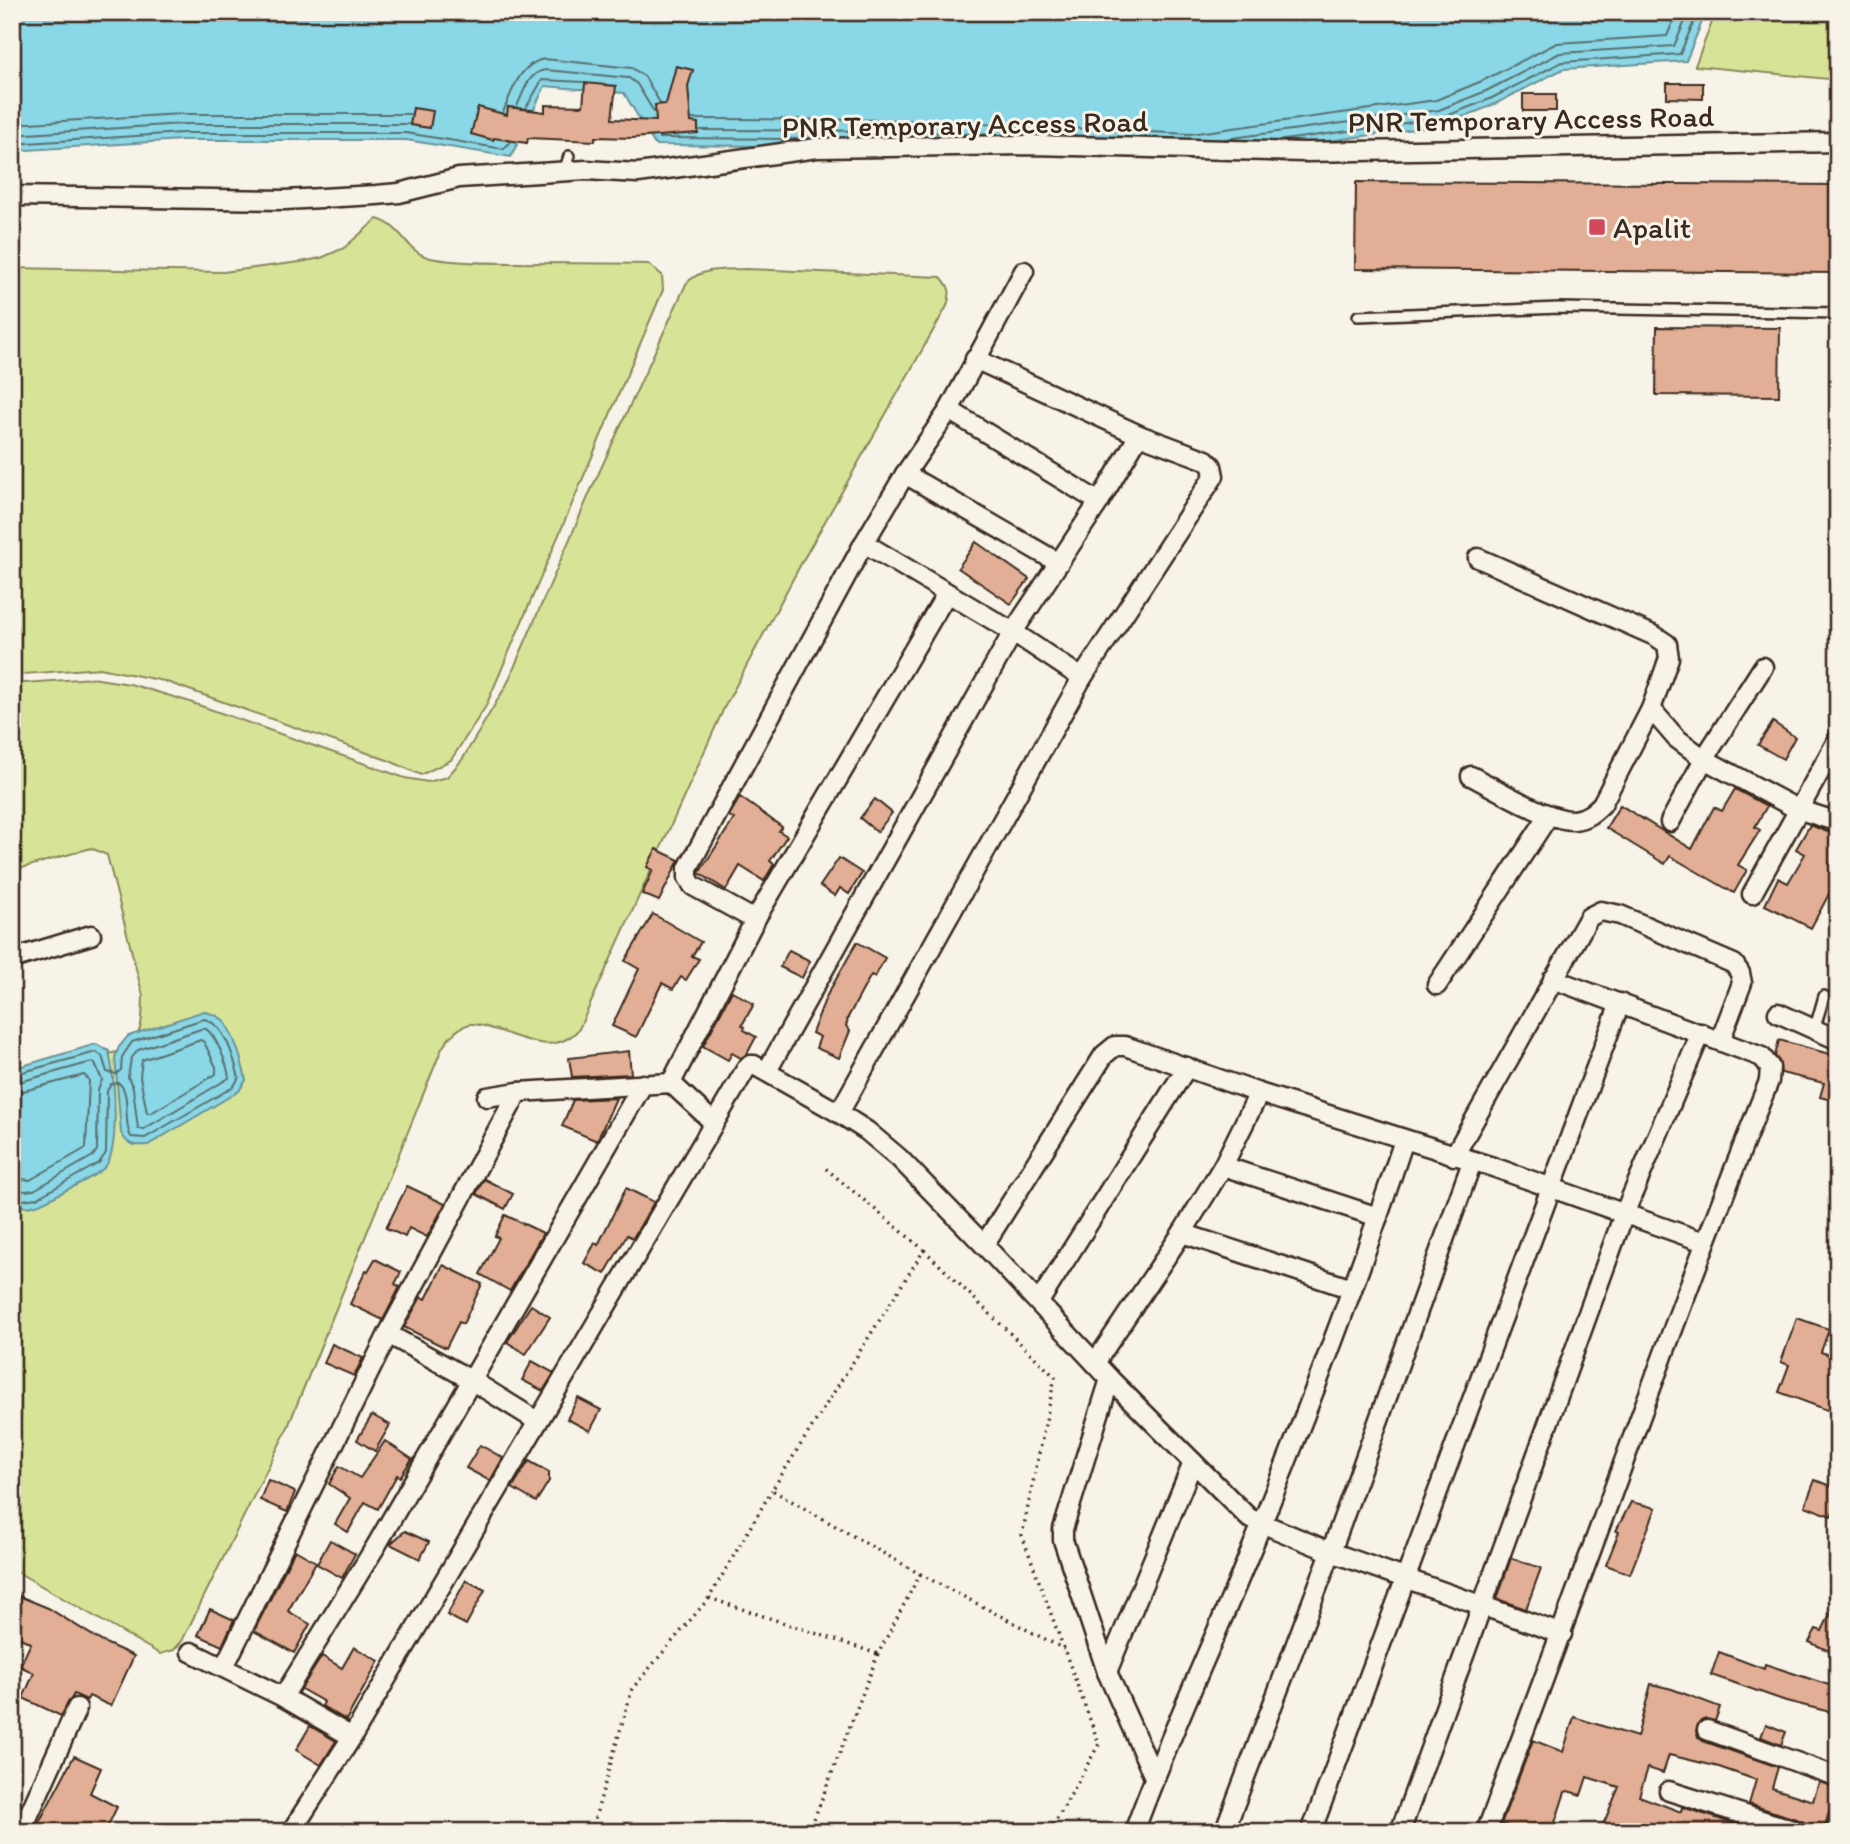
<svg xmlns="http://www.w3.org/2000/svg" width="1850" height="1844" font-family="Itim,sans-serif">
<rect width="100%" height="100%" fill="#f7f3e8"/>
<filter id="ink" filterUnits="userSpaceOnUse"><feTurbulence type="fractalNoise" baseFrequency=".0143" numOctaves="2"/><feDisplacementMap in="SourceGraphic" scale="14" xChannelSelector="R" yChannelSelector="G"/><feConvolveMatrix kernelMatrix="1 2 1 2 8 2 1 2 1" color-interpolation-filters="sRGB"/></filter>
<g filter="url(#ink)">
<!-- green -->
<g fill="#d7e497" stroke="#89875a" stroke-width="2">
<polygon points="1716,12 1838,12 1838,80 1695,66"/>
<path d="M377 219C403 226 406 251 427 257 448 263 491 263 513 263 558 263 603 263 648 264L662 275 663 290 486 706 451 760 421 775 390 761 164 681 100 668 12 675V268L223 272 300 262 321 258 344 248Z"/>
<path d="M745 269 941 277C951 288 951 292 947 306L802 562 724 708 579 1029C554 1057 524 1038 493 1029 486 1027 477 1023 471 1024 458 1026 449 1038 442 1048L287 1429 182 1641 174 1650 160 1654 12 1569V1077L125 1050C144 1034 142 1020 143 996L107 855 91 848 12 871V684L92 678 130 684 187 701 405 778 428 782 447 777 462 760 507 684 591 490 686 284C700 267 724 270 745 269Z"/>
</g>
<!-- water -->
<g fill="#89d7e7" stroke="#6a9297" stroke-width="2">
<polygon points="12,12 1706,12 1686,61 1563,69 1493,105 1443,125 1191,160 904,147 655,145 624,93 545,86 511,157 406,140 182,140 12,151"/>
<path d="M204 1011C211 1014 219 1015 224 1021 235 1037 242 1061 246 1080L239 1091 148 1145C134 1146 128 1146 121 1133L115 1057 119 1047 128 1036Z"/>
<path d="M96 1044 109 1051C114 1074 121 1152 104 1168 92 1179 71 1187 57 1195 42 1203 28 1212 12 1203V1069Z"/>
</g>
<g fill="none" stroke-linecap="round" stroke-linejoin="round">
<!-- shore -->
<g stroke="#5a6f6e" stroke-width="2">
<path d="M517 106C524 92 528 72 546 70L629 78 637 84 654 112"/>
<polyline points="526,108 542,80 583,82"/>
<path d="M503 112C512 92 519 64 544 59L632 68 645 77 660 103"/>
<polyline points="693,119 905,120 1190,134 1436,100 1482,81 1557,43 1667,36 1677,12"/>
<polyline points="12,124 181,114 410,114"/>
<polyline points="700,130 905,131 993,135"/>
<polyline points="12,135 182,124 408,124"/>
<polyline points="659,138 805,139"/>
<polyline points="1225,139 1439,110 1486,91 1560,53 1674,46 1689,12"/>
<polyline points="1277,141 1441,118 1490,99 1562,62 1680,54 1698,12"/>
<polyline points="12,144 182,133 406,133 504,149 510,142"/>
<path d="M204 1028C215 1032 228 1066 229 1078L144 1129H138L133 1088 128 1077 131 1059 138 1050Z"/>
<polygon points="201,1040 204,1042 216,1067 216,1074 151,1113 147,1113 140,1077 142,1060"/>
<path d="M12 1075 96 1052 102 1056 107 1072 116 1074 121 1070 122 1057 132 1042 204 1019C225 1024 234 1058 239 1078L233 1087 145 1138 131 1137C122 1121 132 1095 119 1083L111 1084 107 1091 106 1153 99 1163 37 1198 23 1200 12 1197"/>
<polyline points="12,1084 92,1062 95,1064 102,1080 98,1090 97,1150 93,1156 34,1190 25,1191 12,1188"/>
<polyline points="12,1094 84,1075 89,1080 86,1148 30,1180 12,1178"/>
</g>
</g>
<!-- building -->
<g fill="#e2ae95" stroke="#3b2a1e" stroke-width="2">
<polygon points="676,66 693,70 688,86 691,122 698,123 698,133 632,138 595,137 595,141 528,138 527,143 494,138 493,140 471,134 478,107 507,115 508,107 545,112 545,105 583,106 585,83 616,86 612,119 656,121 655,105 666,104"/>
<polygon points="1667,83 1703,83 1703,99 1667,98"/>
<rect x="1523" y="94" width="33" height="17"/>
<polygon points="413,108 433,111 430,128 410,125"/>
<polygon points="1356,182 1838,185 1838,273 1355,269"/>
<polygon points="1657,327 1780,328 1779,396 1656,395"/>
<polygon points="976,542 1029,579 1011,604 958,568"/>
<polygon points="1773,722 1795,737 1783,759 1758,745"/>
<polygon points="1735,789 1767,806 1755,827 1760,830 1738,865 1747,870 1734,893 1670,856 1665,864 1606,828 1620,805 1692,849 1714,807 1722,811"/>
<polygon points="740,797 782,827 779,831 787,836 770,861 774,864 764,881 740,866 726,890 699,873 734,819 729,816"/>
<polygon points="875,799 892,813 877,832 860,818"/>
<polygon points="1810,825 1838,836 1838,853 1831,865 1838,869 1838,877 1811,928 1765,905 1778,878 1788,883 1805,854 1796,849"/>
<polygon points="656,849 679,860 659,901 642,894 653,870 647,867"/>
<polygon points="839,858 862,873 849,894 840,888 835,896 820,886"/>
<polygon points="653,914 701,942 692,956 699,959 686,980 681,977 673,989 662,983 636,1037 612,1026 639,969 625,961"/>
<polygon points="857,942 885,958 875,977 871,975 847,1019 848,1019 846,1026 850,1031 839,1058 816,1048 820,1037 812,1033 826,997"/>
<polygon points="789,950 810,961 802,978 780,967"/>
<polygon points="732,991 754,1004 742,1025 745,1027 744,1030 756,1037 747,1054 741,1058 732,1053 728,1060 703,1046"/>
<polygon points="1779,1040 1833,1055 1834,1052 1838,1053 1838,1102 1820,1097 1824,1083 1781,1073 1779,1061 1775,1056"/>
<polygon points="629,1051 631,1074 572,1077 569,1058"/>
<polygon points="616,1098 597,1141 562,1126 573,1100"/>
<polygon points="484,1179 513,1194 505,1209 476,1194"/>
<polygon points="407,1186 445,1204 427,1237 409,1228 405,1237 386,1228"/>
<polygon points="626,1188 654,1202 633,1238 627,1235 605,1274 584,1263 595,1243 598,1245"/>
<polygon points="505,1215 543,1233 510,1291 480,1274 499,1238 495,1236"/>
<polygon points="375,1259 401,1272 395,1284 400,1287 383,1320 350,1304 366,1270 368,1271"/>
<polygon points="443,1265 482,1284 463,1324 459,1322 446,1348 404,1327 421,1297 426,1299"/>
<polygon points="531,1305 550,1317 526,1354 507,1342"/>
<polygon points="1797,1318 1829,1329 1821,1352 1838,1359 1838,1414 1779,1392 1789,1365 1781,1362"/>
<polygon points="332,1344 363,1358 354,1376 324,1363"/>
<polygon points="532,1361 554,1373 543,1391 522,1380"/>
<polygon points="578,1398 601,1410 590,1431 567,1419"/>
<polygon points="372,1415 390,1425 375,1451 357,1440"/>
<polygon points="385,1441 412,1459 400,1477 397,1475 378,1509 365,1502 348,1532 335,1524 350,1498 329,1484 339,1466 360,1478"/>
<polygon points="480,1445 503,1458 490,1481 466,1468"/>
<polygon points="529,1461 549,1472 549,1481 536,1502 512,1488"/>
<polygon points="268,1480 295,1492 287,1512 260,1500"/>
<polygon points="1815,1480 1838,1489 1838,1498 1831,1516 1805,1506"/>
<polygon points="1631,1502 1656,1508 1630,1574 1606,1565 1619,1532 1616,1531"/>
<polygon points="405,1531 429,1542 420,1559 390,1544"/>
<polygon points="330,1540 355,1554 342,1578 317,1564"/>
<polygon points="295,1550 316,1562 288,1611 310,1624 294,1653 254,1631"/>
<polygon points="1511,1558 1541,1568 1526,1609 1497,1599"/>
<polygon points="466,1580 485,1590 466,1625 447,1615"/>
<polygon points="19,1596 48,1608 103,1642 134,1656 111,1706 89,1696 87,1700 74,1694 61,1716 23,1698 34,1673 20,1666 31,1643 12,1634 12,1611"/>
<polygon points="1838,1597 1838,1655 1809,1642 1816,1629 1822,1631"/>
<polygon points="210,1609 234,1620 222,1646 198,1635"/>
<polygon points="354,1647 379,1661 346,1720 322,1706 324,1702 301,1689 322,1656 342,1668"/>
<polygon points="1719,1652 1764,1669 1765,1664 1838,1688 1838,1714 1786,1701 1711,1675"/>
<polygon points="1651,1684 1672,1689 1720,1707 1715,1721 1706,1719 1699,1722 1696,1731 1698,1737 1703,1741 1778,1767 1772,1788 1813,1801 1819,1782 1838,1788 1838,1812 1830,1809 1823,1832 1810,1832 1808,1825 1802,1821 1749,1804 1756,1780 1719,1767 1669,1755 1663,1773 1648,1768 1639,1796 1681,1812 1682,1807 1760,1832 1600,1832 1619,1787 1587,1777 1581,1795 1568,1791 1565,1792 1552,1832 1527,1832 1501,1824 1533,1740 1563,1752 1574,1717 1637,1737"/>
<polygon points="1766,1724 1786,1732 1781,1745 1761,1737"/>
<polygon points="310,1726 336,1741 321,1765 296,1750"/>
<polygon points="74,1756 101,1768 90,1793 117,1807 105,1832 34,1832"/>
</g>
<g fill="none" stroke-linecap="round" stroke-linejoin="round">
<!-- lane casing -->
<g stroke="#3b2a1e" stroke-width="14">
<g id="lane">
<polyline points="564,172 569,156"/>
<polyline points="1358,316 1559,308 1838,313"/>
<polyline points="1814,1031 1824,996"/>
</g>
</g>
<!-- street casing -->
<g stroke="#3b2a1e" stroke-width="23">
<g id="street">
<polyline points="12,196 285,200 376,195 399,193 459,178 586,170 638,173 817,148 1033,145 1305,152 1838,142"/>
<polyline points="949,410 1099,502"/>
<polyline points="905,474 1059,563"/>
<polyline points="864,543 1013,632 1082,678"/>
<polyline points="1651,709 1676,738 1704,759 1797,809 1838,822"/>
<path d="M1471 776C1495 788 1548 821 1574 820 1586 819 1594 812 1602 804L1651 709 1669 658 1667 644 1655 636 1478 558"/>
<polyline points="1670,822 1704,759 1763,667"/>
<polyline points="1752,894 1838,739"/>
<polyline points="755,920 693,886 688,878 688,868 864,543 905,474 949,410 1024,271"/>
<polyline points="12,959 91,935"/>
<polyline points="1437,985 1549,815"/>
<polyline points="1778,1013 1838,1040"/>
<polyline points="767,1071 1013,632 1099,502 1139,435"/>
<polyline points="671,1083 755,920 947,593"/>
<polyline points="487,1097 518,1092 671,1083 713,1122"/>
<polyline points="839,1113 867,1131 899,1158 984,1245 1110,1379 1249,1518 1331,1552 1562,1634"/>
<polyline points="1454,1156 1589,917 1601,911 1620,915 1734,964 1740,973 1742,983 1720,1041"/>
<polyline points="1223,1166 1378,1217"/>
<polyline points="1182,1233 1352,1289"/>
<polyline points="984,1245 1104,1055 1115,1046 1125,1046 1259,1093 1493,1167 1704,1242"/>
<polyline points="1039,1302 1187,1067"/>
<polyline points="388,1334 471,1380 537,1421"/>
<polyline points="1095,1363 1182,1233 1223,1166 1259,1093"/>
<polyline points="1110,1379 1063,1529 1063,1540 1107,1672 1154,1777"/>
<polyline points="191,1652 283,1697 352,1737"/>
<polyline points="224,1667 388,1334 518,1092"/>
<polyline points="1107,1672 1193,1462"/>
<polyline points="283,1697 376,1546 643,1084"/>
<polyline points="1707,1730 1838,1777"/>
<polyline points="1669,1791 1799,1832"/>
<polyline points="21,1832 77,1708"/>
<polyline points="291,1832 352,1737 746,1069 750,1065 754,1065 839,1113 1082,678 1214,476 1212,466 1206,460 1139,435 975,359"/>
<path d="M1134 1832C1172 1727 1221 1627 1262 1523 1313 1397 1361 1270 1404 1140"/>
<polyline points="1224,1832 1331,1552 1472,1162"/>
<polyline points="1311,1832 1620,1003"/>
<polyline points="1400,1832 1624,1214 1701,1033"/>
<path d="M1486 1832C1582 1582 1669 1329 1769 1081L1770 1067 1762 1057 1553 979"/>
<polyline points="1836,1832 1838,1825"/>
</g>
</g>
<!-- path -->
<g stroke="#3b2a1e" stroke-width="3.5" stroke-dasharray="2 5" stroke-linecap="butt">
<polyline points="924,1250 1055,1377 1022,1535 1099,1744 1050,1832"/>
<polyline points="920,1574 1064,1649"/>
<polyline points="709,1598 878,1654"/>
<polyline points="591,1832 632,1689 709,1598 772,1490"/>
<polyline points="809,1832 878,1654 920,1574 772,1490 924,1250 824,1167"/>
</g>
<!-- lane -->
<use href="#lane" stroke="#f7f3e8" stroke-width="9"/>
<!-- street -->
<use href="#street" stroke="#f7f3e8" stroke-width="18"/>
</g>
</g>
<!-- markers -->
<rect fill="#d1495b" stroke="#f7f3e8" stroke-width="2.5" x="1588" y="218" width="18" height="18" rx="3.5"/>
<g text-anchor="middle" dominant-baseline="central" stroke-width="6" stroke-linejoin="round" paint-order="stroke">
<!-- street labels -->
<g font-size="30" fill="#3b2a1e" stroke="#f7f3e8">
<text transform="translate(1531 119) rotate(-1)">PNR Temporary Access Road</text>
<text transform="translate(965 124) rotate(-1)">PNR Temporary Access Road</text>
</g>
<!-- poi labels -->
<g font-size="30" fill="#3b2a1e" stroke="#f7f3e8" text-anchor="start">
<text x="1613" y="227">Apalit</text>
</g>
</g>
<!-- margin -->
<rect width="1850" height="1844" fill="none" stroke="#f7f3e8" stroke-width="42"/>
<rect x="21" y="21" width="1808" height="1802" fill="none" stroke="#3b2a1e" stroke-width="2.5" filter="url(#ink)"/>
</svg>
